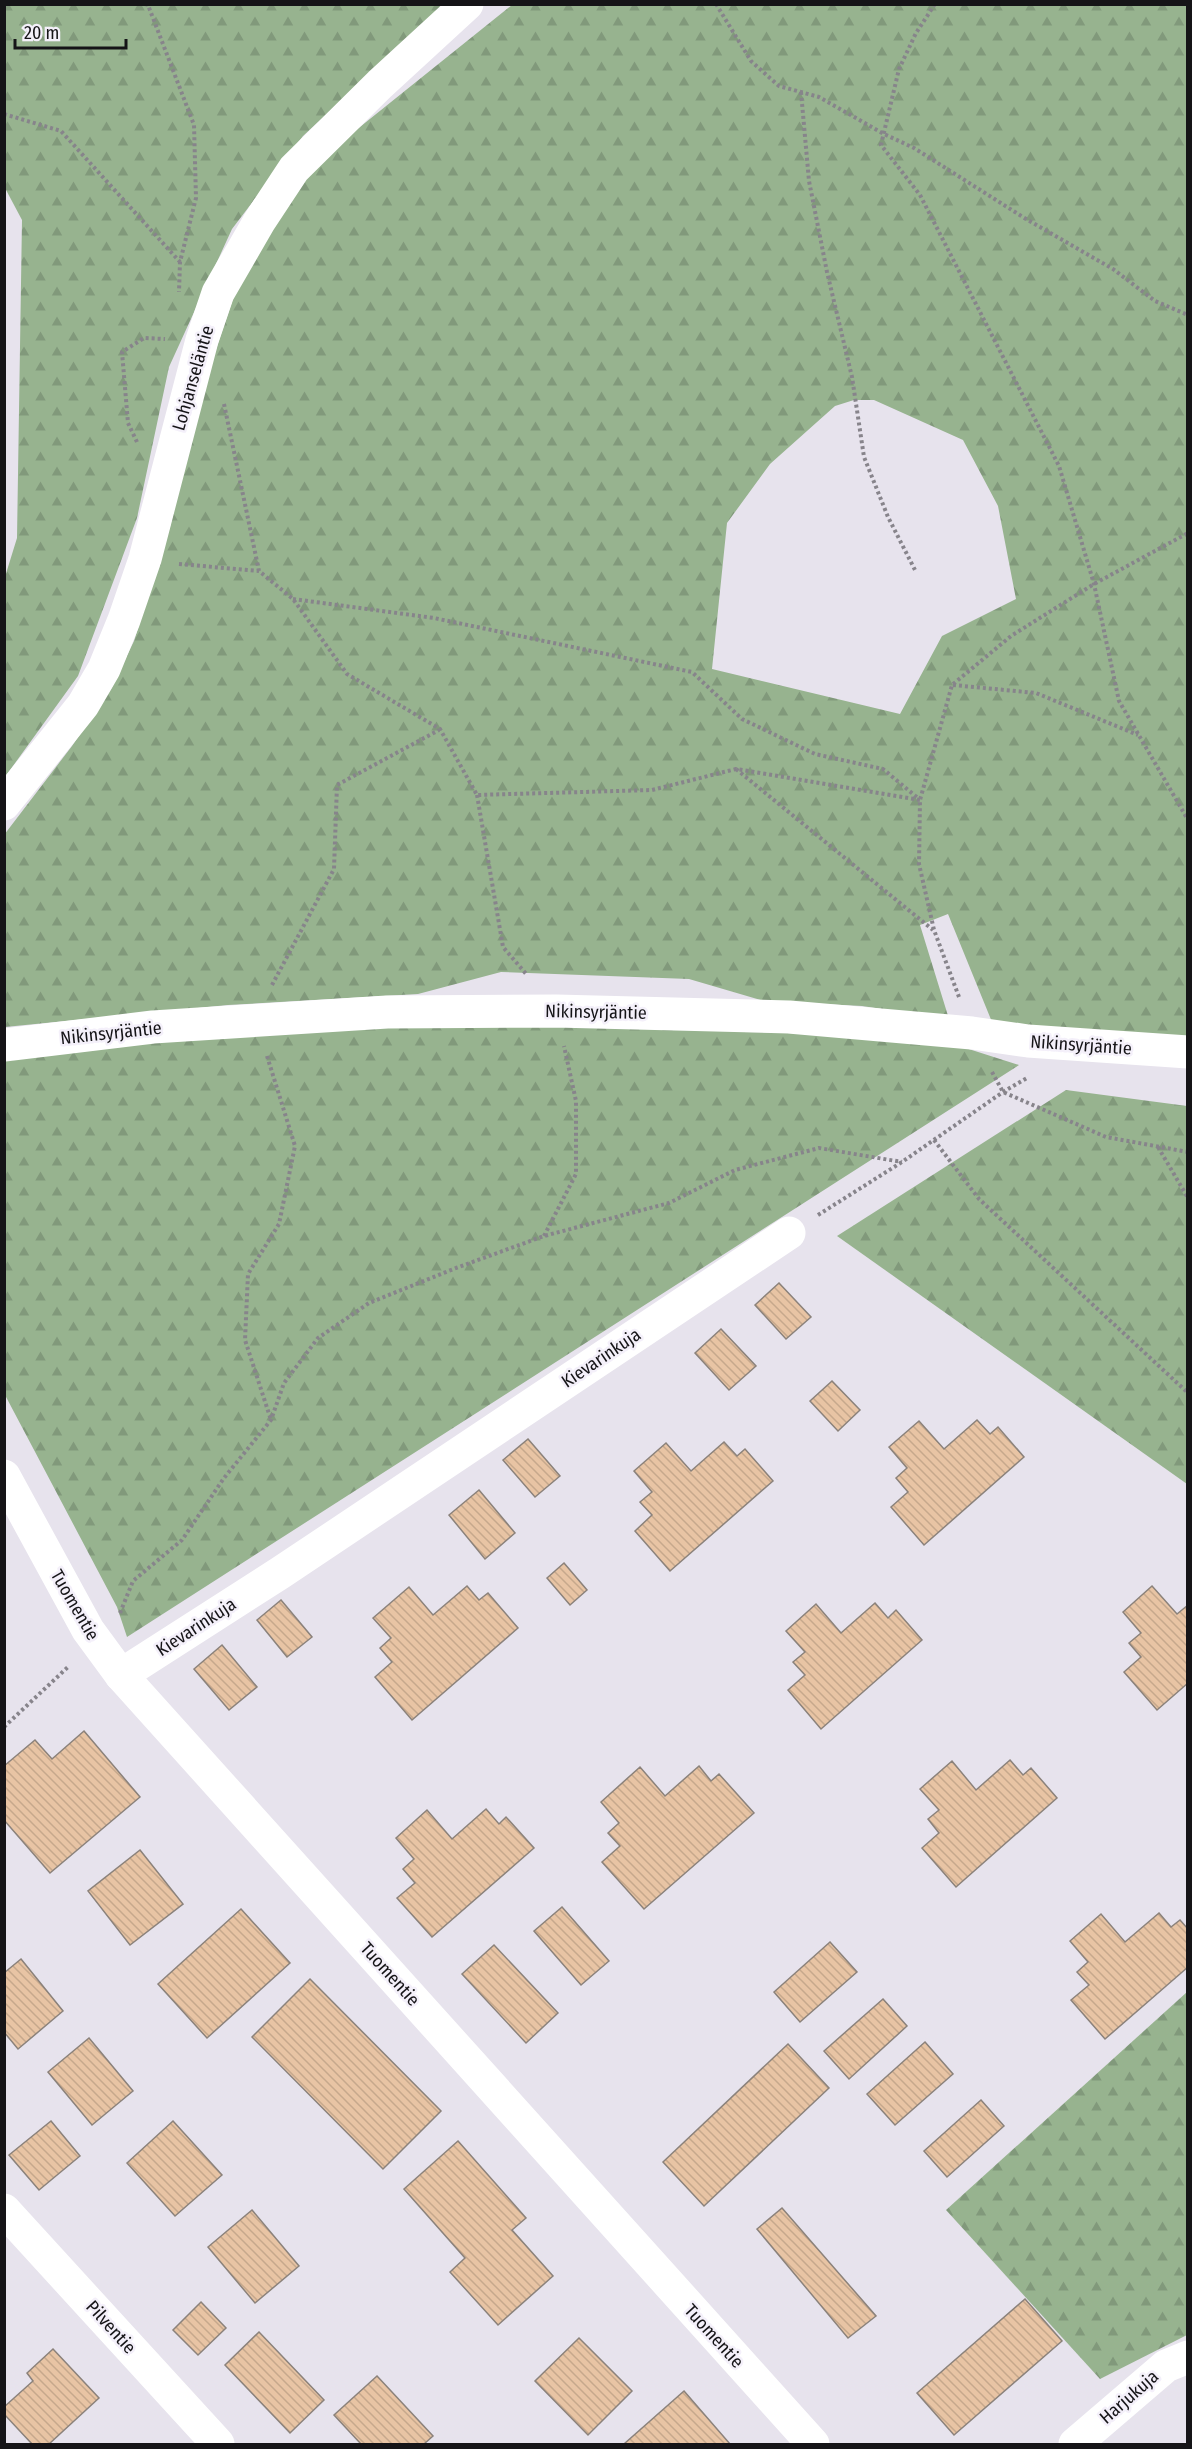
<svg xmlns="http://www.w3.org/2000/svg" width="1192" height="2449" font-family="'Fira Sans Condensed',sans-serif">
<defs>
<pattern id="forest-firs" width="22" height="20" patternUnits="userSpaceOnUse" patternTransform="scale(1.5)"><rect width="22" height="20" fill="#97b38f"/><path d="M5 1l3.5 6h-7zM16 11l3.5 6h-7z" fill="#81997b"/></pattern>
<pattern id="building-back-hatch" width="6" height="6" patternUnits="userSpaceOnUse" patternTransform="scale(1.5)"><rect width="6" height="6" fill="#e8c4a4"/><path d="M-1 5l2 2M0 0l6 6M5-1l2 2" fill="none" stroke="#c6a88c"/></pattern>
</defs>
<rect width="100%" height="100%" fill="#e7e3ed"/>
<!-- forest -->
<g fill="url(#forest-firs)" fill-rule="evenodd">
<polygon points="5,5 444,5 303,136 232,229 169,367 137,518 78,676 5,777 4,580 17,538 22,220 5,188"/>
<path d="M512 5H1187V1038L992 1022 948 914 920 925 949 1019 862 1006 764 1001 689 979 501 972 418 994 228 1005 5 1027 4 835 72 746 111 689 134 641 170 527 203 388 235 293 288 199 330 151ZM854 400H874L963 440 998 506 1016 599 942 636 900 714 712 669 727 523 770 464 835 406Z"/>
<polygon points="443,1022 690,1026 742,1032 827,1033 953,1044 1019,1065 127,1637 117,1607 5,1395 4,1059 204,1036"/>
<polygon points="1066,1090 1187,1106 1187,1484 837,1236"/>
<polygon points="1187,1992 1187,2335 1100,2379 946,2210"/>
</g>
<!-- building -->
<g fill="url(#building-back-hatch)" stroke="#8b827b" stroke-width="1.5">
<polygon points="779,1283 811,1317 786,1339 755,1305"/>
<polygon points="721,1329 756,1366 729,1390 695,1353"/>
<polygon points="832,1381 860,1410 838,1431 810,1401"/>
<polygon points="977,1420 990,1434 998,1427 1024,1457 924,1545 891,1507 908,1492 896,1478 907,1468 889,1447 919,1421 944,1449"/>
<polygon points="528,1439 560,1476 535,1497 503,1460"/>
<polygon points="724,1442 737,1456 745,1449 773,1481 670,1571 635,1531 652,1515 640,1502 652,1492 634,1471 666,1443 691,1471"/>
<polygon points="479,1490 515,1533 485,1559 449,1515"/>
<polygon points="564,1563 587,1590 570,1605 547,1578"/>
<polygon points="467,1586 479,1600 488,1593 518,1628 412,1720 375,1677 392,1662 380,1648 391,1638 373,1618 409,1587 433,1615"/>
<polygon points="1152,1586 1177,1614 1188,1605 1188,1683 1157,1710 1124,1672 1141,1657 1129,1643 1141,1633 1123,1612"/>
<polygon points="281,1600 312,1637 287,1657 257,1620"/>
<polygon points="875,1603 888,1618 896,1610 922,1640 821,1729 788,1690 805,1675 793,1662 805,1652 786,1631 816,1604 841,1633"/>
<polygon points="222,1645 257,1687 229,1710 194,1669"/>
<polygon points="84,1731 140,1797 50,1873 4,1820 4,1766 35,1740 52,1759"/>
<polygon points="1010,1760 1023,1775 1031,1768 1057,1798 956,1887 922,1848 939,1833 928,1819 939,1810 920,1789 952,1761 976,1790"/>
<polygon points="699,1766 711,1781 719,1774 754,1813 644,1909 602,1862 620,1846 608,1833 619,1823 601,1802 640,1767 665,1796"/>
<polygon points="486,1809 499,1824 506,1817 534,1848 432,1937 397,1898 415,1883 403,1869 414,1859 396,1838 427,1810 452,1839"/>
<polygon points="140,1850 183,1904 130,1945 88,1891"/>
<polygon points="562,1907 609,1961 581,1985 534,1931"/>
<polygon points="241,1909 290,1963 207,2038 158,1984"/>
<polygon points="1159,1913 1171,1927 1180,1920 1188,1929 1188,1967 1105,2039 1071,2000 1089,1985 1077,1972 1088,1962 1070,1941 1101,1914 1125,1942"/>
<polygon points="830,1942 857,1972 800,2022 774,1992"/>
<polygon points="494,1945 558,2013 526,2043 462,1974"/>
<polygon points="21,1959 63,2011 18,2049 4,2032 4,1973"/>
<polygon points="310,1979 441,2111 383,2169 252,2037"/>
<polygon points="883,1999 907,2026 849,2079 824,2051"/>
<polygon points="89,2038 133,2091 92,2125 48,2072"/>
<polygon points="925,2042 953,2074 895,2125 867,2094"/>
<polygon points="788,2044 829,2088 704,2206 663,2162"/>
<polygon points="981,2100 1004,2126 947,2177 924,2151"/>
<polygon points="51,2121 80,2156 39,2190 9,2155"/>
<polygon points="173,2121 222,2175 175,2216 127,2163"/>
<polygon points="458,2141 526,2218 512,2230 553,2276 498,2325 450,2272 465,2258 404,2189"/>
<polygon points="782,2208 876,2316 848,2338 757,2229"/>
<polygon points="252,2210 299,2266 255,2303 208,2247"/>
<polygon points="1025,2299 1062,2341 954,2435 917,2393"/>
<polygon points="201,2302 226,2328 198,2355 173,2330"/>
<polygon points="259,2332 324,2400 290,2433 225,2365"/>
<polygon points="579,2338 632,2391 588,2435 535,2381"/>
<polygon points="53,2349 99,2398 49,2444 32,2444 4,2414 4,2407 33,2381 27,2373"/>
<polygon points="377,2376 433,2436 424,2444 361,2444 334,2415"/>
<polygon points="684,2391 730,2444 624,2444"/>
</g>
<g fill="none" stroke-linecap="round" stroke-linejoin="round">
<!-- path -->
<g stroke="#87848b" stroke-width="4" stroke-dasharray="3 3" stroke-linecap="butt">
<polyline points="145,4 148,5 194,125 196,198 180,262 179,292"/>
<polyline points="716,4 751,61 779,86 819,97 884,134 914,148 1026,219 1113,269 1155,301 1188,315"/>
<polyline points="935,4 916,33 899,69 881,145 920,195 1059,466 1094,584 1119,701 1188,820"/>
<polyline points="801,92 809,181 827,272 852,377 864,457 888,517 916,572"/>
<polyline points="4,114 61,131 180,262"/>
<polyline points="224,404 259,571 293,599 347,674 440,729 477,795 652,790 736,769 920,800"/>
<polyline points="137,442 128,423 122,352 144,338 165,339"/>
<polyline points="179,564 259,571"/>
<polyline points="293,599 434,618 692,672 742,719 815,754 883,769 919,799"/>
<polyline points="953,685 1036,693 1138,735"/>
<polyline points="736,769 933,930"/>
<polyline points="477,795 503,947 527,975"/>
<polyline points="272,985 334,869 337,785 439,730"/>
<polyline points="959,997 934,930 919,864 920,800 952,685 1011,636 1094,584 1188,533"/>
<polyline points="267,1056 295,1146 279,1224 248,1274 245,1340 271,1420"/>
<polyline points="992,1072 1003,1092 1106,1137 1188,1152"/>
<polyline points="934,1140 979,1199 1188,1393"/>
<polyline points="1158,1147 1188,1198"/>
<polyline points="818,1215 902,1162 1003,1092 1027,1078"/>
<polyline points="544,1236 576,1174 576,1101 564,1046"/>
<polyline points="120,1613 133,1581 182,1540 224,1478 271,1420 284,1383 318,1338 369,1303 456,1268 544,1236 669,1203 735,1170 819,1148 902,1162"/>
<polyline points="4,1727 69,1666"/>
</g>
<!-- street -->
<g stroke="#fff" stroke-width="33">
<polyline points="4,804 83,705 104,669 124,620 145,559 202,340 218,293 259,222 294,169 380,84 467,4"/>
<polyline points="4,1045 153,1027 387,1012 556,1011 789,1017 972,1033 1028,1041 1188,1052"/>
<polyline points="4,1476 88,1630 121,1675 813,2444"/>
<polyline points="121,1675 280,1573 789,1233"/>
<polyline points="4,2210 218,2444"/>
<polyline points="1075,2444 1166,2366 1188,2357"/>
</g>
</g>
<g text-anchor="middle" dominant-baseline="central" stroke-width="5" stroke-linejoin="round" paint-order="stroke">
<!-- street labels -->
<g font-size="18" fill="#151417" stroke="#f4f0fa">
<text transform="translate(193 378) rotate(-74)">Lohjanseläntie</text>
<text transform="translate(596 1012) rotate(1)">Nikinsyrjäntie</text>
<text transform="translate(111 1033) rotate(-6)">Nikinsyrjäntie</text>
<text transform="translate(1081 1045) rotate(4)">Nikinsyrjäntie</text>
<text transform="translate(601 1358) rotate(-34)">Kievarinkuja</text>
<text transform="translate(75 1605) rotate(60)">Tuomentie</text>
<text transform="translate(196 1627) rotate(-33)">Kievarinkuja</text>
<text transform="translate(390 1974) rotate(48)">Tuomentie</text>
<text transform="translate(111 2327) rotate(48)">Pilventie</text>
<text transform="translate(714 2336) rotate(48)">Tuomentie</text>
<text transform="translate(1129 2397) rotate(-41)">Harjukuja</text>
</g>
</g>
<!-- border -->
<rect width="1192" height="2449" fill="none" stroke="#151417" stroke-width="12"/>
<!-- scale -->
<path d="M15 39v9h111v-9" fill="none" stroke="#151417" stroke-width="3"/>
<text x="24" y="39" font-size="18" fill="#151417" stroke="#f4f0fa" stroke-width="4.5" paint-order="stroke">20 m</text>
</svg>
